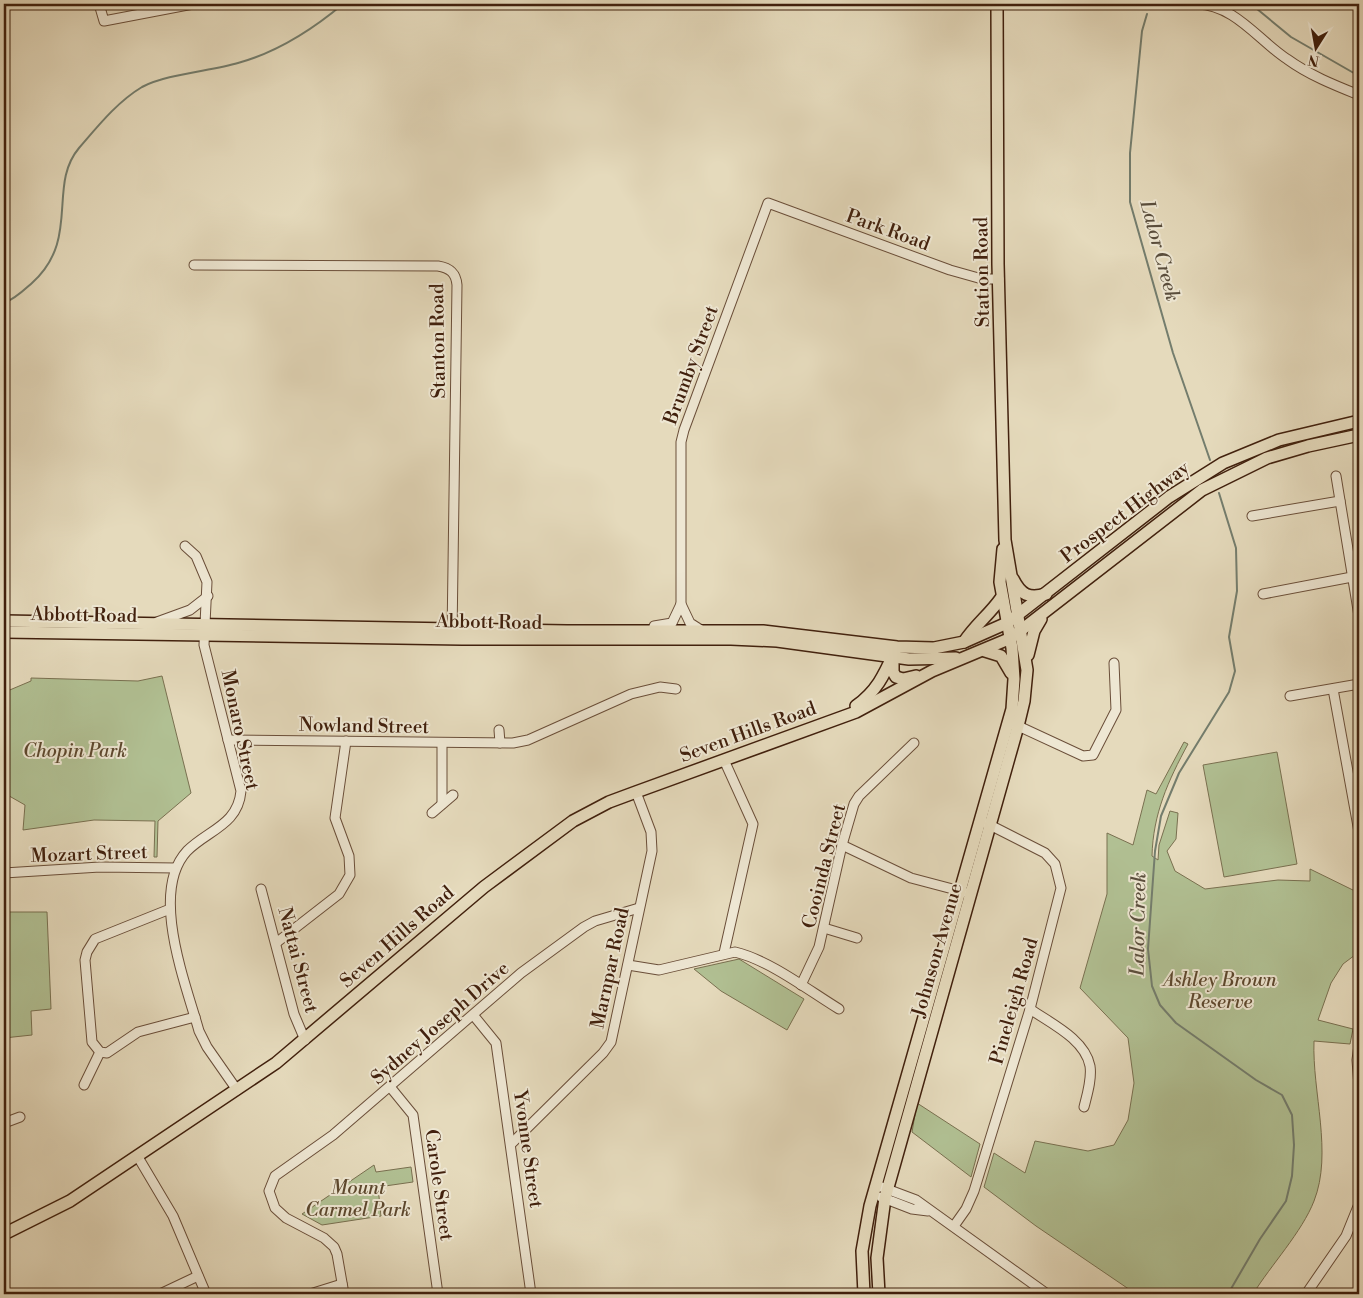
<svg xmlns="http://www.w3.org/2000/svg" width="1363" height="1298" font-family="'Libre Bodoni',serif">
<rect width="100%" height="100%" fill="#e5dabc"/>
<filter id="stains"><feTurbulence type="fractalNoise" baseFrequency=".004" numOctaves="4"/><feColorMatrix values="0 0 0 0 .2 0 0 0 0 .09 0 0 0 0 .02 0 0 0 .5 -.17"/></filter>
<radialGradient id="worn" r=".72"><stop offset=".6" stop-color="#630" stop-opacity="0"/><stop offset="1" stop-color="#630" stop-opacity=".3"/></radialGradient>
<!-- green -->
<g fill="#b1c093" stroke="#797050">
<polygon points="162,676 191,793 158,821 157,857 154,857 155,821 94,820 23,830 25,805 4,793 5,692 31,681 31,678 138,681"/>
<path d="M1184 742 1188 744C1168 781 1153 814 1152 856L1158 860 1159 845 1170 811 1178 813 1176 839 1167 851 1175 871 1205 889 1278 880 1310 881V869L1359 893V952L1343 964 1331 983 1318 1020 1353 1029 1350 1044 1314 1041C1312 1092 1333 1153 1314 1201 1302 1232 1271 1265 1253 1294H1136L1036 1226 984 1187 994 1153 1025 1173 1035 1141 1088 1151 1114 1145 1128 1120 1134 1083 1128 1038 1080 988 1107 894V833L1133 845 1147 790 1156 794Z"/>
<polygon points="1277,752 1297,864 1224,877 1203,765"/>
<polygon points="4,912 47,912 51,1009 31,1011 32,1035 4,1038"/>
<polygon points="739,959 804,999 787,1030 721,991 694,969"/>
<polygon points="917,1103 980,1144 971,1177 912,1132"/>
<polygon points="374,1165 376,1172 411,1167 413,1182 378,1187 381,1216 322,1225 302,1214"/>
</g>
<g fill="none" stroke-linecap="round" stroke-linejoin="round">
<!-- stream -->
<g stroke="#747d6d" stroke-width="2">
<polyline points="1251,4 1291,37 1359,76"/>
<polyline points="1147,14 1142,31 1130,153 1130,202 1173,353 1210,460"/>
<path d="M4 303C15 299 23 291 32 283 81 239 47 186 79 148 98 126 117 102 142 87 166 74 211 71 238 63 278 52 312 30 343 4"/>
<polyline points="1219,493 1236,548 1237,591 1229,637 1235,671 1229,692 1179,773 1161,816 1155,851 1148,949 1152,986 1160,1005 1176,1023 1256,1080 1282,1095 1292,1115 1294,1145 1292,1176 1286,1201 1260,1239 1228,1294"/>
</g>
<!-- minor casing -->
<g stroke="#6a4e39" stroke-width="11">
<g id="minor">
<polyline points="99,4 104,21 193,4"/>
<polyline points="979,4 1158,4"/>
<path d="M1197 4C1235 5 1258 40 1287 59 1309 75 1334 85 1359 95"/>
<path d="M194 265 438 266C450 268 456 273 457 285L452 636"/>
<polyline points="1336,476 1359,616"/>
<polyline points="1252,516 1340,501"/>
<path d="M185 546 196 556 207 582 204 645 241 791C238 825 208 830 187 851 149 892 186 984 199 1031L207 1047 237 1090"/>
<polyline points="1263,594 1352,577"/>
<polyline points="157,622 190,610 208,596"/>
<polyline points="654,626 672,623 681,604"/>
<polyline points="701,630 690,623 681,604 681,442 684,430 768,203 950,270 982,279 999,279"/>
<polyline points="1333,689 1359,832"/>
<polyline points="1290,696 1359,684"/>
<polyline points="1014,724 1083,756 1093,755 1116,710 1114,663"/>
<polyline points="499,730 500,743"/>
<polyline points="228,740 513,743 528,740 631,694 660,687 676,689"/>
<polyline points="442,743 442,804"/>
<polyline points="724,760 753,824 724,953"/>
<polyline points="432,813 453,795"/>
<polyline points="842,845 911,878 964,892"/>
<polyline points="4,873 100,867 176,868"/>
<polyline points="261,889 294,1014 305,1040"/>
<polyline points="170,909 95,939 87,952 85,960 92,1042 100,1052 107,1053 138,1032 195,1017"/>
<polyline points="824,928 857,938"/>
<polyline points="276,943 339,894 350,875 349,856 335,818 346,741"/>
<path d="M628 965 659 970 735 952C769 960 808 990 839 1009"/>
<polyline points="801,985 819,947 842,845 854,804 859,796 914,743"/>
<path d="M1030 1009C1050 1023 1085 1039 1090 1066 1092 1079 1087 1095 1084 1107"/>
<polyline points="474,1016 496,1043 531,1294"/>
<polyline points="1359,1045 1357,1060 1359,1086"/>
<polyline points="84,1085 100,1052"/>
<polyline points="391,1088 413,1115 438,1294"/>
<polyline points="4,1123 20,1117"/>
<polyline points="511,1144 603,1053 611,1042 652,851 651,832 636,792"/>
<polyline points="138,1157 173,1216 206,1294"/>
<polyline points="876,1185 916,1200 1047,1294"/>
<polyline points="881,1197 912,1209 928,1211"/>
<polyline points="954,1226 966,1209 974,1191 1030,1009 1061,888 1055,864 1045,853 986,823"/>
<polyline points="160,1294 198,1276"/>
<polyline points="310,1294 342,1284"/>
<polyline points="344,1294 337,1254 334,1247 324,1238 286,1218 275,1208 269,1191 275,1176 333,1135 521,973 584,927 595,921 639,908"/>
<polyline points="1306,1294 1346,1236 1359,1204"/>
</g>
</g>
<!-- major casing -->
<g stroke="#41200d" stroke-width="14">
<g id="major">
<path d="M1013 579C1021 595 1029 599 1046 594"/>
<polyline points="4,621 567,631 763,631 897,647 934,648 964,642 1007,623 1169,497 1223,463 1279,440 1359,421"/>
<polyline points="4,632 462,639 731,639 777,641 909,659 956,658"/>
<path d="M964 642C975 625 990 614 1001 598"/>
<polyline points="985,651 1001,656 1011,673"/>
<polyline points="1028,655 1034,631 1041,619"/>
<polyline points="893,657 893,672 896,677 903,679 916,676"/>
<path d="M856 706C877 691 884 675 895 651"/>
<polyline points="4,1234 70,1201 276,1063 484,887 573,821 609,802 636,792 856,712 932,671 1011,638 1202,490 1267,458 1308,446 1359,435"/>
<polyline points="864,1294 862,1251 870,1206 1012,709 1014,679 1012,648 1000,582 1003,549"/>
<polyline points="879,1294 877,1258 885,1198 1018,726 1024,701 1027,670 1005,540 998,264 997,4"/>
</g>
</g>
<!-- minor -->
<use href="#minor" stroke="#eee7d3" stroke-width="9"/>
<!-- major -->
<use href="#major" stroke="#e5dabc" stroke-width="11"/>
</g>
<g text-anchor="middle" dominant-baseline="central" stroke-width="4" stroke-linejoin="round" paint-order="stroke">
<!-- street labels -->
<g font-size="19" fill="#41200d" stroke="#eee7d3">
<text transform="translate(888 230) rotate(20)">Park Road</text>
<text transform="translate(982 272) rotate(-91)">Station Road</text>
<text transform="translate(438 341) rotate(-91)">Stanton Road</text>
<text transform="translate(691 365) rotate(-70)">Brumby Street</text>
<text transform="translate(1125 512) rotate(-37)">Prospect Highway</text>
<text transform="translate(84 615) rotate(1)">Abbott Road</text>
<text transform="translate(489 622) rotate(1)">Abbott Road</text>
<text transform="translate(364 726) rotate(1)">Nowland Street</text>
<text transform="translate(240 730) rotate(78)">Monaro Street</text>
<text transform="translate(748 732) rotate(-20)">Seven Hills Road</text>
<text transform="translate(89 854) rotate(-2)">Mozart Street</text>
<text transform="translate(824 866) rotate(-76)">Cooinda Street</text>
<text transform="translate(397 937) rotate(-41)">Seven Hills Road</text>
<text transform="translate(937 950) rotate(-74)">Johnson Avenue</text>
<text transform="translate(298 960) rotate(75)">Nattai Street</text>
<text transform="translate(610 968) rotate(-78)">Marnpar Road</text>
<text transform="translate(1014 1001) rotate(-74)">Pineleigh Road</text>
<text transform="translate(440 1023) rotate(-41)">Sydney Joseph Drive</text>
<text transform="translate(528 1149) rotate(82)">Yvonne Street</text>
<text transform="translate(439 1185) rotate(82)">Carole Street</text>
</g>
<!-- park labels -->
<g font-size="19" font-style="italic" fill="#5d482e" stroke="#eee7d3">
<text x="75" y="751">Chopin Park</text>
<text x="1220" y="980">Ashley Brown<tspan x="1220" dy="22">Reserve</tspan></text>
<text x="358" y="1188">Mount<tspan x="358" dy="22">Carmel Park</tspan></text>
</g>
<!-- water labels -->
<g font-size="20" font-style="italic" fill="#5a4e3d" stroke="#eee7d3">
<text transform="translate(1159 251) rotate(75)">Lalor Creek</text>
<text transform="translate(1139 924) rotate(-89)">Lalor Creek</text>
</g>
</g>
<!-- margin -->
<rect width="1363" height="1298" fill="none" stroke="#e5dabc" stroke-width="20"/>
<rect x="5" y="5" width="1353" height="1288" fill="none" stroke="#41200d" stroke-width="2.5"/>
<rect x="10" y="10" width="1343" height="1278" fill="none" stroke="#41200d"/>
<!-- north arrow -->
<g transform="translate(1316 48) rotate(191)" stroke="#eee7d3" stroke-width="4" paint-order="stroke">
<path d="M0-4L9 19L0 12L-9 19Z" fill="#41200d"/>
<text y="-8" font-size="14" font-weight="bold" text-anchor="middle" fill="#41200d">N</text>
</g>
<rect width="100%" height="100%" filter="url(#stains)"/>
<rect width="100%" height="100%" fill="url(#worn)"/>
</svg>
